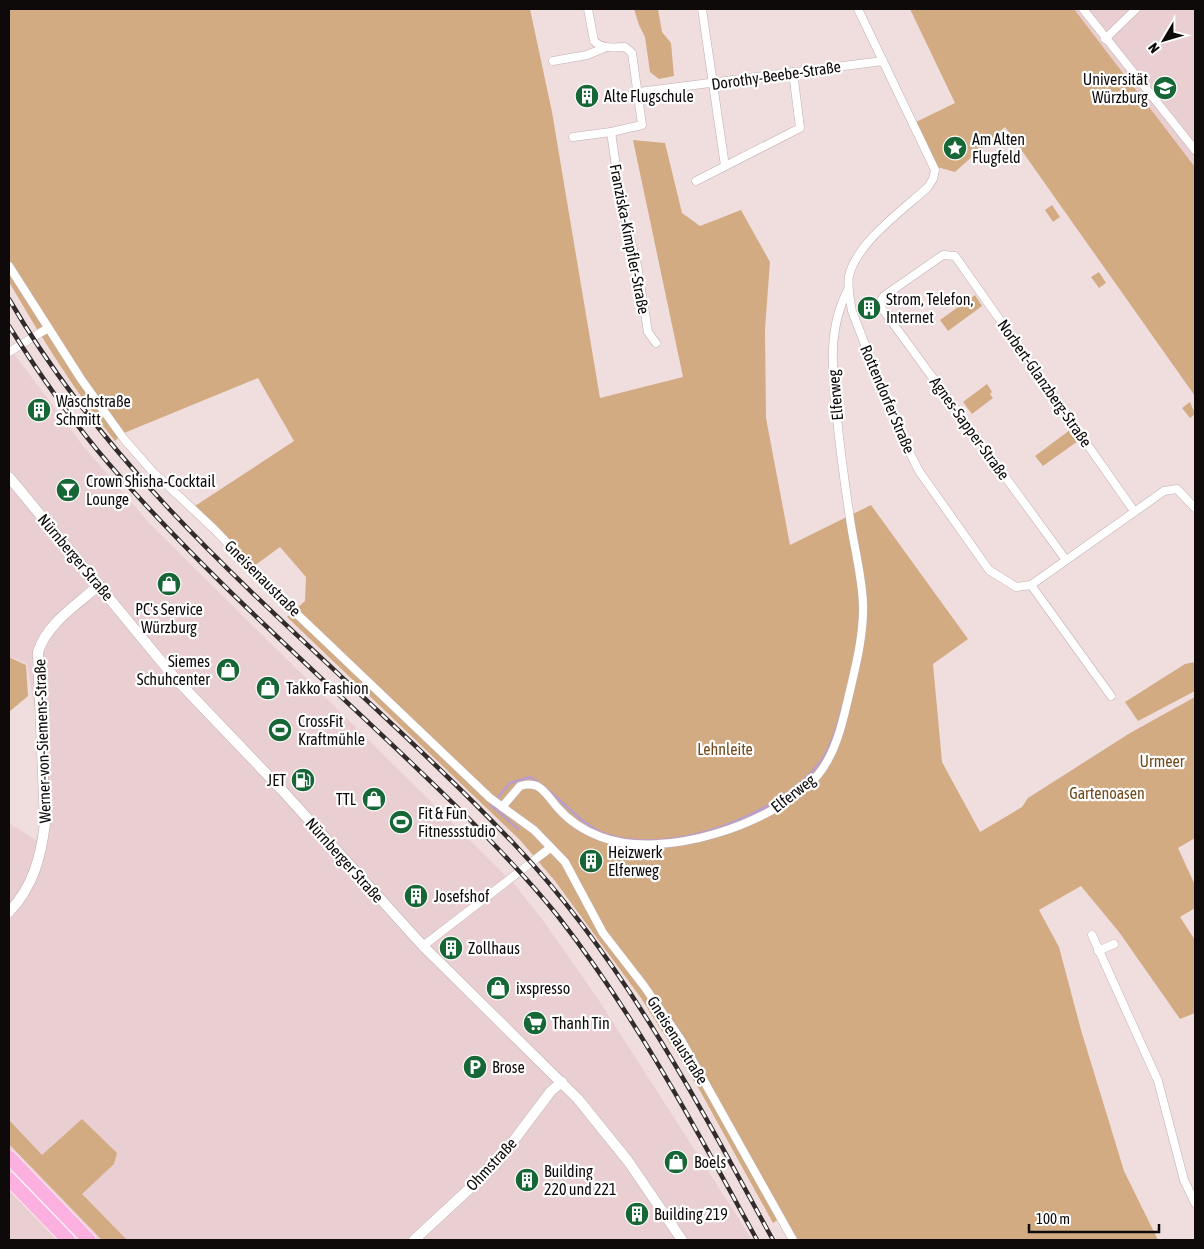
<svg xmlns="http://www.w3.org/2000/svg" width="1204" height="1249" font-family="'Asap Condensed',sans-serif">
<rect width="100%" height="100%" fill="#f0dedf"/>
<!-- built -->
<g fill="#eacfd2">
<polygon points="1074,9 1195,9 1195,167"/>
<polygon points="9,347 84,447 150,524 515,885 545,923 598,999 751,1238 748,1240 9,1240 9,823 36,840 51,806 27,664 9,656"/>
</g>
<!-- green -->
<g fill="#d2ab83">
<path d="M9 9H530L552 112 600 398 683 377 633 140 665 143 682 213 700 226 741 210 770 262 765 329 766 418 790 545 871 505 968 639 933 664 942 762 980 832 1022 807 1028 798 1130 733 1195 697V838L1178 848 1195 885V908L1180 917 1195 940V1013L1180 1019 1119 932 1081 886 1039 910 1059 947 1081 1030 1124 1171 1158 1240H797L783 1216 773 1223 699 1089 641 998 555 881 520 840 287 617 305 601 306 577 280 547 254 566 195 506 294 441 258 378 124 433 115 441C75 392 41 337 9 282Z"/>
<polygon points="634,9 658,9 662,32 671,43 674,76 659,79 650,72 645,37 639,25"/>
<polygon points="910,9 1074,9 1195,167 1195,396 1005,127 955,172 937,167 916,122 955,103"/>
<polygon points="1052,205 1060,217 1053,222 1045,210"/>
<polygon points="1099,272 1106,283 1099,288 1091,277"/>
<polygon points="975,295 982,306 948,331 940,320"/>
<polygon points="987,384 992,392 990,394 993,398 972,414 963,402"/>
<polygon points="1190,402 1195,414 1190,418 1182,408"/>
<polygon points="1070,430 1078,441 1043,466 1035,456"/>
<polygon points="9,657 26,665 28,696 9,712"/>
<polygon points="1195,662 1195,691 1138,721 1125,702 1185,664"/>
<polygon points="82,1119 117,1153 114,1164 82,1194 127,1240 102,1240 9,1144 9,1120 42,1155"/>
</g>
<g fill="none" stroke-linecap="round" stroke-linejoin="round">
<!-- stream -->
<path stroke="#bb9dcb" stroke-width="2.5" d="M518 829 491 805 510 783 530 777C557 792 578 824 605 834 670 857 781 815 821 761 832 746 837 725 842 708"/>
<!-- minor casing -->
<g stroke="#c0afb0" stroke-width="9">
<g id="minor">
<path d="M588 9 594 41C603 50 614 47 625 47L632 53 642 125 611 132 621 201 637 265 648 332 656 343"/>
<polyline points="702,9 725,166"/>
<path d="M858 9 935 170 933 179 928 187C903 210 857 242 849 276 847 288 850 299 852 311L897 427 919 471 989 570 1016 587 1031 585 1164 491 1177 489 1195 508"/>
<polyline points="1083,9 1195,150"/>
<polyline points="1105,39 1136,9"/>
<polyline points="553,61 587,55 604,48"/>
<polyline points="639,92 883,61"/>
<polyline points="573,137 611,132"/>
<polyline points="696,181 800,128 793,72"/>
<polyline points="9,266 81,379 124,439 152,471 214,529 277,595 490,798 534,830 565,862 603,933 644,986 681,1040 793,1240"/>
<polyline points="9,352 48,328"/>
<polyline points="1066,560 881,307 880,302 884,296 943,255 955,256 1134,511"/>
<polyline points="1031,585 1111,696"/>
<path d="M502 807 520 786C526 784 531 784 537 786 545 790 551 800 557 807 568 820 585 831 601 837 663 861 774 824 817 776 835 755 842 725 848 699 855 669 864 635 863 604 862 577 855 551 851 525 845 487 840 448 836 409 832 369 828 327 848 290"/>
<polyline points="1092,935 1158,1081 1184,1180 1195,1203"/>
<polyline points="423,946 550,848"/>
<polyline points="1098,951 1114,944"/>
</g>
</g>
<!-- tertiary casing -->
<g stroke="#c0afb0" stroke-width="11">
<g id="tertiary">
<polyline points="9,477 175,678 281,789 423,946 578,1099 628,1161 682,1240"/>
<path d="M9 912C33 887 41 857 45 823L38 652C47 623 78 604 99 585"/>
<polyline points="414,1240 496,1164 551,1091 562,1082"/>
</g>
</g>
<!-- trunk casing -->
<g stroke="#fff" stroke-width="15">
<g id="trunk">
<polyline points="9,1157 89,1240"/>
<polyline points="9,1179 68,1240"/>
</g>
</g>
<!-- minor -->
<use href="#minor" stroke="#fff" stroke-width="8"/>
<!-- tertiary -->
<use href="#tertiary" stroke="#fff" stroke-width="10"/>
<!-- trunk -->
<use href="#trunk" stroke="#fcb0e0" stroke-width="14"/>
<!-- rail casing -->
<g stroke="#322b2b" stroke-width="4.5">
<g id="rail">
<path d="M9 299C135 517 346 666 516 846 624 961 698 1103 773 1240"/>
<path d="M9 326C39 374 72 421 109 464 218 590 347 698 465 815 497 847 529 880 557 915 636 1016 696 1129 757 1240"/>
</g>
</g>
<!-- rail -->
<use href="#rail" stroke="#fff" stroke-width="2.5" stroke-dasharray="8" stroke-linecap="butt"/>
</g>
<!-- icons -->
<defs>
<g id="university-disc" transform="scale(1.25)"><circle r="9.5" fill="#166636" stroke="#fff"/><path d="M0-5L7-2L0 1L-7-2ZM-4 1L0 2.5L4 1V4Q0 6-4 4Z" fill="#fff"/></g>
<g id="building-disc" transform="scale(1.25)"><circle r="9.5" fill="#166636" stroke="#fff"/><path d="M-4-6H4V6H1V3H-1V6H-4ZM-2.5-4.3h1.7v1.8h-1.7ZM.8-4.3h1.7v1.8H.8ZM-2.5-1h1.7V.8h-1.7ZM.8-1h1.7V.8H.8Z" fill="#fff"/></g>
<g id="sight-disc" transform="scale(1.25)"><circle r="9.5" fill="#166636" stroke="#fff"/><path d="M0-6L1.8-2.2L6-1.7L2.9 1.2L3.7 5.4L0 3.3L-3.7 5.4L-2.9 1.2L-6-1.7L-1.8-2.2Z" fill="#fff"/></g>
<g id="bar-disc" transform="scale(1.25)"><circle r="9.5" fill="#166636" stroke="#fff"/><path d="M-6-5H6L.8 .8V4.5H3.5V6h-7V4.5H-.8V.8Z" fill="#fff"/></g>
<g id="shop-disc" transform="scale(1.25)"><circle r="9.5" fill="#166636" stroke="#fff"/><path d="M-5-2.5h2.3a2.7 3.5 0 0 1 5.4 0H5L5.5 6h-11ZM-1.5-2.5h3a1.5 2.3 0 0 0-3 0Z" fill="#fff"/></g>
<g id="stadium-disc" transform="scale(1.25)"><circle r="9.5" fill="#166636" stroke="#fff"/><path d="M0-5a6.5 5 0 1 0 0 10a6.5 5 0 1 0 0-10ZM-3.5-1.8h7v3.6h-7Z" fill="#fff"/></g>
<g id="fuel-disc" transform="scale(1.25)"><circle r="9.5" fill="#166636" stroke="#fff"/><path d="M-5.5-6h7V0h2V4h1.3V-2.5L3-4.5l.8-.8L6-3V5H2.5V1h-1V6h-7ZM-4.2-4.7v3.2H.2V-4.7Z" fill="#fff"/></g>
<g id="supermarket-disc" transform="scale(1.25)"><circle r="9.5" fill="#166636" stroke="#fff"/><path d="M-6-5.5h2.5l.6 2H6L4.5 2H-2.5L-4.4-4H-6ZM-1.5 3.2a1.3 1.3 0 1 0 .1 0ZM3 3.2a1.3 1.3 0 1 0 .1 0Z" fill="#fff"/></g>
<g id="parking-disc" transform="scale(1.25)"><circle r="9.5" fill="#166636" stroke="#fff"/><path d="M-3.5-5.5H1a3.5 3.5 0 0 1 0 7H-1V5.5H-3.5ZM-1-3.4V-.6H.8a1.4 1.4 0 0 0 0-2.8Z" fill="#fff"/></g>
</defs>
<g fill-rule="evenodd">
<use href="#university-disc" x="1165" y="88"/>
<use href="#building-disc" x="587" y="96"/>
<use href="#sight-disc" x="955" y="148"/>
<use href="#building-disc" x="869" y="308"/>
<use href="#building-disc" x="39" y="410"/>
<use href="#bar-disc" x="68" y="490"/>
<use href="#shop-disc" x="169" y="584"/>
<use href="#shop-disc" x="228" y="670"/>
<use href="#shop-disc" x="268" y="688"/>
<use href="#stadium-disc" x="280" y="730"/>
<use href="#fuel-disc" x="303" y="780"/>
<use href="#shop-disc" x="374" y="799"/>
<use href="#stadium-disc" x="401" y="822"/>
<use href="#building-disc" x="591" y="861"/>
<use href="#building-disc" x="416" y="896"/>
<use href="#building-disc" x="451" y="948"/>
<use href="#shop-disc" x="498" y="988"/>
<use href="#supermarket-disc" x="535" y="1023"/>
<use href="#parking-disc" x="475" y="1067"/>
<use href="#shop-disc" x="676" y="1162"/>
<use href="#building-disc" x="527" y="1180"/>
<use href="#building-disc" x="637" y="1214"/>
</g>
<g text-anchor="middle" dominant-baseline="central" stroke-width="4.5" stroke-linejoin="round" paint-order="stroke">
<!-- street labels -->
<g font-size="16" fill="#0f0a0a" stroke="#fff">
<text transform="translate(776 75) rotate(-8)">Dorothy-Beebe-Straße</text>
<text transform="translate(630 239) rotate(79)">Franziska-Kimpfler-Straße</text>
<text transform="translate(1045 383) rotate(55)">Norbert-Glanzberg-Straße</text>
<text transform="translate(835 395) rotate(-95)">Elferweg</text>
<text transform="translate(888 399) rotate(67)">Rottendorfer Straße</text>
<text transform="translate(970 428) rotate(54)">Agnes-Sapper-Straße</text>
<text transform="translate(76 557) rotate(50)">Nürnberger Straße</text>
<text transform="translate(263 578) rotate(45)">Gneisenaustraße</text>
<text transform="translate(42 741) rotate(-92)">Werner-von-Siemens-Straße</text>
<text transform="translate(793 793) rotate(-38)">Elferweg</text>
<text transform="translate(345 860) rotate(48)">Nürnberger Straße</text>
<text transform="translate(678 1040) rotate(58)">Gneisenaustraße</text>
<text transform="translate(491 1164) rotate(-47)">Ohmstraße</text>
</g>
<!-- poi labels -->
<g font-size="16" fill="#0f0a0a" stroke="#fff" text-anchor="start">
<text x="1148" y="79" text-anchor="end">Universität<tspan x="1148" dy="18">Würzburg</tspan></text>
<text x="604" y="96">Alte Flugschule</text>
<text x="972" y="139">Am Alten<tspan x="972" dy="18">Flugfeld</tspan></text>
<text x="886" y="299">Strom, Telefon,<tspan x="886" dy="18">Internet</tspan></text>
<text x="56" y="401">Waschstraße<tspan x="56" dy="18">Schmitt</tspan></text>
<text x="86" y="481">Crown Shisha-Cocktail<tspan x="86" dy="18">Lounge</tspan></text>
<text x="169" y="609" text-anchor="middle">PC's Service<tspan x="169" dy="18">Würzburg</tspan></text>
<text x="210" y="661" text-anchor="end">Siemes<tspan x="210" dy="18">Schuhcenter</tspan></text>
<text x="286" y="688">Takko Fashion</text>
<text x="298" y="721">CrossFit<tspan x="298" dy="18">Kraftmühle</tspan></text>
<text x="286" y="780" text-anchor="end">JET</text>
<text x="356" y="799" text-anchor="end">TTL</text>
<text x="418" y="813">Fit &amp; Fun<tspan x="418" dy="18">Fitnessstudio</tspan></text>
<text x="608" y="852">Heizwerk<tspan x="608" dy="18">Elferweg</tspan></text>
<text x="434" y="896">Josefshof</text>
<text x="468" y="948">Zollhaus</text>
<text x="516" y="988">ixspresso</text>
<text x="552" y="1023">Thanh Tin</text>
<text x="492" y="1067">Brose</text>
<text x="694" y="1162">Boels</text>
<text x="544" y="1171">Building<tspan x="544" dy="18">220 und 221</tspan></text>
<text x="654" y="1214">Building 219</text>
</g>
<!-- park labels -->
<g font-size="16" fill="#724a1a" stroke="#fff">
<text x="725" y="749">Lehnleite</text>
<text x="1162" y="761">Urmeer</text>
<text x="1107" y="793">Gartenoasen</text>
</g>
</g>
<!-- border -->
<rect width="1204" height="1249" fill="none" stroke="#0f0a0a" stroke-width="20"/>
<!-- north arrow -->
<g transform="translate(1164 40) rotate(232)" stroke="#ffffff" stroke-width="4" paint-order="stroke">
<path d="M0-4L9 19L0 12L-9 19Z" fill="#0f0a0a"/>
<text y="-8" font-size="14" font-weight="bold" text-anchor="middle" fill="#0f0a0a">N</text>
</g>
<!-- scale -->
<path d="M1029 1224v8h130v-8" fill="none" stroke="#0f0a0a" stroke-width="2.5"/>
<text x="1036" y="1224" font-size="15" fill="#0f0a0a" stroke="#ffffff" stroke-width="4" paint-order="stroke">100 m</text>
</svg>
